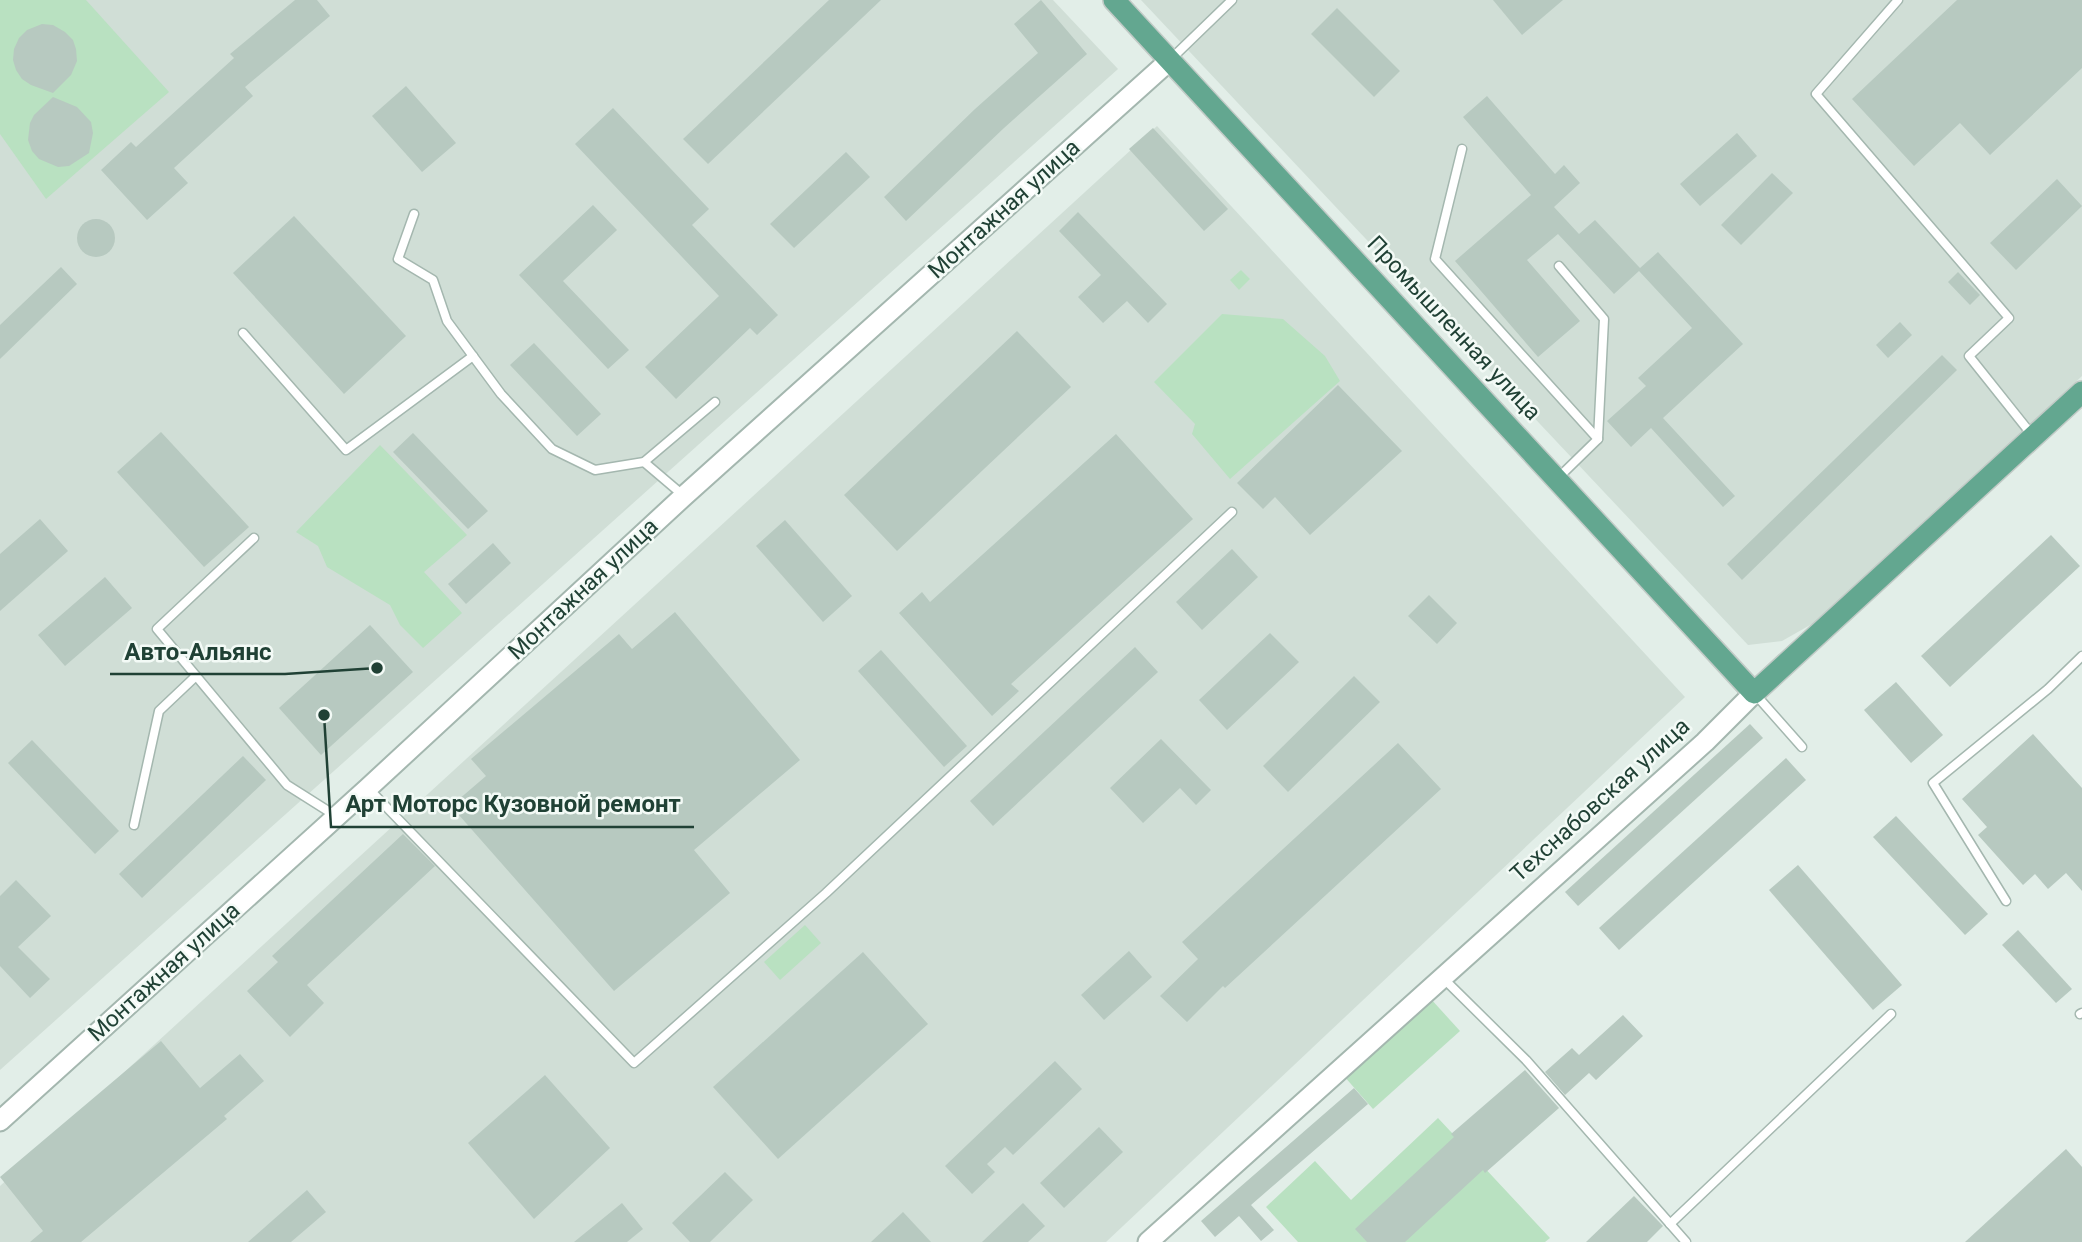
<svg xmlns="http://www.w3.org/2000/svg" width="2082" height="1242" font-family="Roboto,sans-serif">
<rect width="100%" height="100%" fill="#e2eee8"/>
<!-- built -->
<g fill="#d0ded6">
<polygon points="0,0 1053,0 1118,69 0,1070"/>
<polygon points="1141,0 2082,0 2082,376 1826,616 1782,641 1748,645"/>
<polygon points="1157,126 1685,697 1106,1242 0,1242 0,1186"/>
</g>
<!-- green -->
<g fill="#b9e1c1">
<polygon points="0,0 86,0 169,92 46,199 0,134"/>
<polygon points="1241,270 1250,279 1239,290 1230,280"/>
<polygon points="1222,314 1283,319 1325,356 1340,381 1230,479 1192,434 1195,424 1154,382"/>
<polygon points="380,445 467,535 424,572 462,613 423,648 400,625 390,605 327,567 318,546 296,532"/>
<polygon points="805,925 821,943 780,980 764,962"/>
<polygon points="1430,998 1460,1031 1373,1109 1343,1075"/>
<polygon points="1438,1118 1550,1238 1545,1242 1298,1242 1266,1207 1315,1161 1351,1200"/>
</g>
<!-- building -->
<g fill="#b7c9c0">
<polygon points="295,0 317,0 330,16 245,87 253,96 174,168 188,183 147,220 101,170 131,142 136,147 234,58 230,54"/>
<polygon points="829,0 881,0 708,164 683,139"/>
<polygon points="1041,0 1087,54 1004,128 906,221 884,197 975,109 1038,53 1014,24"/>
<polygon points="1493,0 1563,0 1522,35"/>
<polygon points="1957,0 2082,0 2082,68 1990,155 1960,123 1914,166 1852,99"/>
<polygon points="1337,8 1400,71 1374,97 1311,34"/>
<polygon points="42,24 53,25 65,32 73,40 76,49 77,61 71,75 53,93 31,85 22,79 16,70 13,60 14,49 19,38 27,30"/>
<polygon points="406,86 456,143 422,172 372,116"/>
<polygon points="1487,96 1555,174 1564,165 1580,183 1554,207 1579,234 1595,220 1640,268 1658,252 1743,344 1663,418 1735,496 1723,507 1651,428 1631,447 1607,421 1646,386 1638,378 1692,328 1639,271 1614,294 1558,234 1527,260 1580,321 1538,357 1455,261 1531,195 1463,117"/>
<polygon points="53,97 77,107 91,122 93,133 89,153 69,166 58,167 39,159 32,151 28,140 30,123 34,115"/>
<polygon points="613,108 709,209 692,225 778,315 757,335 750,328 676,399 645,367 719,296 575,144"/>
<polygon points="1153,128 1228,209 1204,231 1129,149"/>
<polygon points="1737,133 1757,156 1700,206 1680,184"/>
<polygon points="846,152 870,177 794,248 770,224"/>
<polygon points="1772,173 1793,193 1741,245 1721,225"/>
<polygon points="2057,179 2082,206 2016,270 1990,243"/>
<polygon points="593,205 617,230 563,281 629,350 608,369 519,275"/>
<polygon points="1078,212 1167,304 1148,323 1127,301 1103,323 1078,297 1101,275 1059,231"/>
<polygon points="294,216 406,336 344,394 233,273"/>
<circle cx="96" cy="238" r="19"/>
<polygon points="61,267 77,284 0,359 0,325"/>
<polygon points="1958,272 1980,295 1970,305 1948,282"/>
<polygon points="1900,322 1912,335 1888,358 1876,345"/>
<polygon points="1017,331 1071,387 897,551 844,495"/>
<polygon points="534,343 601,414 577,436 510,365"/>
<polygon points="1942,355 1957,370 1742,580 1727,564"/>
<polygon points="1338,385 1402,451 1310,535 1275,497 1263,509 1237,483"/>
<polygon points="161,432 249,527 204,567 117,472"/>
<polygon points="413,433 488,511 468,529 393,452"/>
<polygon points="1116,434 1193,519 1011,684 1019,691 992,716 899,613 922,592 930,602"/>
<polygon points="40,519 68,551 0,611 0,554"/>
<polygon points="785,520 852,596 823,622 756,546"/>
<polygon points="2051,535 2080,566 1950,687 1921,656"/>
<polygon points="493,543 511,563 466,604 448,584"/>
<polygon points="1232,549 1258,577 1202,630 1176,602"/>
<polygon points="105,577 132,608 65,666 38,635"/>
<polygon points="1429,595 1457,623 1437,644 1408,616"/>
<polygon points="675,612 800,760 694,850 730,893 614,991 451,806 486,776 471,759 619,634 632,649"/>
<polygon points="370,625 413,672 321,755 279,708"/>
<polygon points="1270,633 1299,662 1227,730 1199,700"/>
<polygon points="1135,647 1158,672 993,826 970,801"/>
<polygon points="881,650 967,746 944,767 858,671"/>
<polygon points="1354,676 1380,702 1288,792 1263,766"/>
<polygon points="1896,682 1943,735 1911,763 1864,710"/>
<polygon points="1750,724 1763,738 1578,906 1565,892"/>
<polygon points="2033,734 2082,788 2082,891 2066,873 2048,889 2035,874 2023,885 1978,835 1987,827 1962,799"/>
<polygon points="1161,739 1211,790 1196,805 1180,788 1143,823 1110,788"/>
<polygon points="32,740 119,831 95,854 8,763"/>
<polygon points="1398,743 1441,789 1225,988 1223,986 1187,1022 1160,996 1198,959 1182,942"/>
<polygon points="243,756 266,780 142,898 119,874"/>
<polygon points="1786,758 1806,780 1619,950 1599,928"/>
<polygon points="1896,816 1988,914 1965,935 1873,837"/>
<polygon points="403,834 435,866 307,985 324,1003 290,1037 247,991 278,962 272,956"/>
<polygon points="1798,865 1902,985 1873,1010 1769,890"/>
<polygon points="16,880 51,916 18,947 50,979 30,998 0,966 0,896"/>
<polygon points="2018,930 2072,989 2056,1003 2002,945"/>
<polygon points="1129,951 1152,977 1104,1020 1081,995"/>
<polygon points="863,952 928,1024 778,1159 713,1087"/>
<polygon points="1623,1015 1643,1036 1596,1080 1589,1073 1565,1095 1545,1072 1572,1048 1579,1055"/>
<polygon points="161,1041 200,1088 240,1054 264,1081 224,1116 227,1119 81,1242 30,1242 43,1231 0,1177"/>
<polygon points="1055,1061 1082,1089 1013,1155 1005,1147 987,1164 995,1172 972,1194 945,1166"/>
<polygon points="1525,1070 1559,1108 1485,1173 1483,1170 1405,1242 1367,1242 1355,1229 1454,1137 1451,1134"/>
<polygon points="545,1075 610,1148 534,1219 468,1143"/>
<polygon points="1354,1088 1368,1104 1251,1205 1274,1230 1261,1241 1239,1216 1215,1237 1201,1221"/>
<polygon points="1099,1127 1123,1152 1064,1208 1040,1183"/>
<polygon points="2066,1149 2082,1167 2082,1242 1965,1242"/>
<polygon points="725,1172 753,1200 710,1242 690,1242 672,1223"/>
<polygon points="307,1190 326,1212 291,1242 248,1242"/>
<polygon points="1634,1196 1663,1226 1647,1242 1586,1242"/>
<polygon points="622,1203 643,1229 627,1242 574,1242"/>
<polygon points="1023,1203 1045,1226 1028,1242 982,1242"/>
<polygon points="903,1212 931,1242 871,1242"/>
</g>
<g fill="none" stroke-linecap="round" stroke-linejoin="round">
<!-- service casing -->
<g stroke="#a4b7af" stroke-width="11">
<g id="service">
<polyline points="1898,0 1816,94 2009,318 1969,356 2032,435"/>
<polyline points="1171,59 1232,0"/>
<polyline points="1462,149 1435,259 1598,439"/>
<polyline points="414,214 398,259 433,280 447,321 501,394 552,449 595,470 644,462 715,402"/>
<polyline points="243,333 346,450 473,356"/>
<polyline points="644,462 684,496"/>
<polyline points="1558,478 1598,439 1604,319 1559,266"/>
<polyline points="254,538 157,629 287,785 336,816"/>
<polyline points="1756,695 1802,747"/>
<polyline points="368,788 634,1063 826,893 1232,512"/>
<polyline points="134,825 159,711 196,676"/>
<polyline points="2006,901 1933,783 2048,689 2082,656"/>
<polyline points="1444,979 1526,1060 1686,1242"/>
<polyline points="2080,1014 2082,1013"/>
<polyline points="1670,1224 1891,1014"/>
</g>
</g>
<!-- tertiary casing -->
<g stroke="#a4b7af" stroke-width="23">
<g id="tertiary">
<polyline points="0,1121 368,788 684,496 1169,61"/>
<polyline points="1148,1242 1705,742 1754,693"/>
</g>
</g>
<!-- primary casing -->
<g stroke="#c1cac6" stroke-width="24">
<polyline id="primary" points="1114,0 1754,693 2082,392"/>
</g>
<!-- service -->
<use href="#service" stroke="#fff" stroke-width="8"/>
<!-- tertiary -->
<use href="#tertiary" stroke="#fff" stroke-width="19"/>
<!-- primary -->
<use href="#primary" stroke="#63a790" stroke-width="21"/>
</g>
<g text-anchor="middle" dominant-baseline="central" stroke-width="5" stroke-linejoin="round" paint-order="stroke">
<!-- street labels -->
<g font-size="23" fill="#204135" stroke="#f3faf6">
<text transform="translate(1004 209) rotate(-42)">Монтажная улица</text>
<text transform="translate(1454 328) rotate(47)">Промышленная улица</text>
<text transform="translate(583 589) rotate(-43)">Монтажная улица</text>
<text transform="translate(1600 800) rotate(-42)">Техснабовская улица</text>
<text transform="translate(164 972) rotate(-42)">Монтажная улица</text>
</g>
</g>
<!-- callouts -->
<path fill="none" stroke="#204135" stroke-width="2.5" d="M377 668L285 674H110M324 715L331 827H694"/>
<g fill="#204135" stroke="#f3faf6" stroke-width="2.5">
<circle cx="377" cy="668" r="7"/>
<circle cx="324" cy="715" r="7"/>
</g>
<g font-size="24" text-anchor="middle" font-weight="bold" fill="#204135" stroke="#f3faf6" stroke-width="5" stroke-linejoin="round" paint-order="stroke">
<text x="198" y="660">Авто-Альянс</text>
<text x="513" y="812">Арт Моторс Кузовной ремонт</text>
</g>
</svg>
